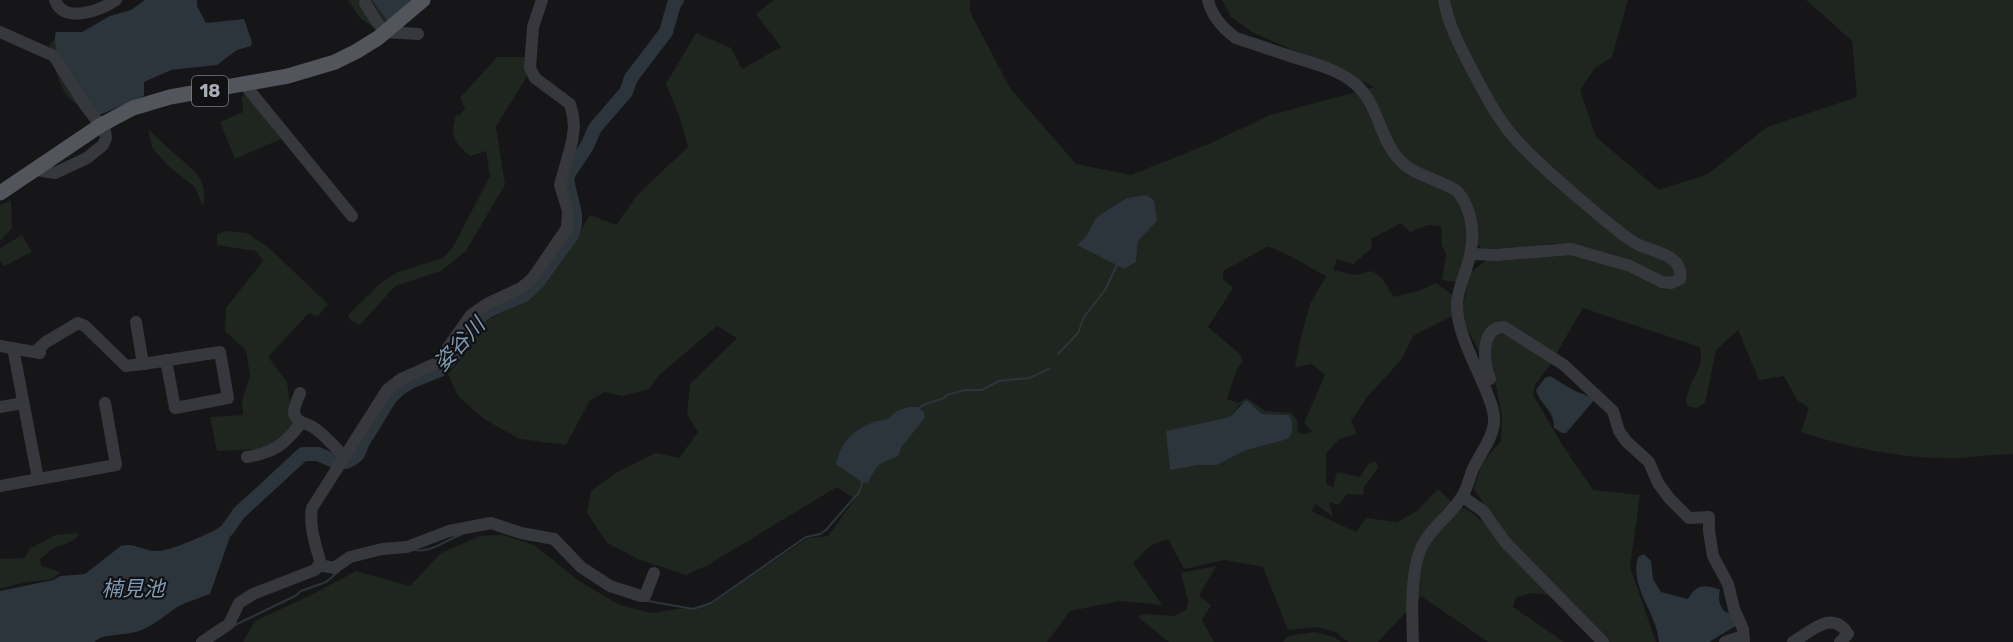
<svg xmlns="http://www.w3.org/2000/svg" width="2013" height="642" font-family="Rubik,'Noto Sans JP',sans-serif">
<rect width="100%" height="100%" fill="#161618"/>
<!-- green -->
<g fill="#1e261f" fill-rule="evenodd">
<polygon points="348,0 372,0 388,22 378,31 360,18"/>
<path d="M774 0H970V12L1010 88 1076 164 1131 175 1211 143 1270 115 1375 87 1252 32 1231 17 1222 0H1628L1612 57 1595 68 1580 90 1596 137 1659 190 1708 174 1767 127 1857 97 1852 41 1806 0H2013V454C1990 454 1966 459 1943 458 1894 457 1847 447 1801 432L1809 408 1797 400 1784 376 1759 380 1738 330 1716 350 1705 403 1696 408 1687 406C1684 382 1706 372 1700 347L1583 308 1549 366 1535 385 1533 395 1563 446 1593 490 1640 495 1630 567 1656 642H1608L1566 597 1532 593 1516 597 1513 607 1564 642H1488L1421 596 1378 642H1348L1336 632 1316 627 1288 630 1263 567 1225 560 1184 569 1168 539 1150 546 1133 563 1162 605 1120 601 1070 611 1047 642H243L255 621 311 595 356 571 410 586 441 553 480 536 503 535 534 545 579 581 620 605 651 613 711 604 808 538 828 536 855 499 837 487 708 565 686 575 638 559 607 543 587 513 591 491 616 473 656 453 679 458 698 432 687 414 690 384 737 338 717 326 659 375 649 389 622 396 605 392 590 400 566 445 520 439 484 419 458 396 448 374 462 358 480 324 531 298 562 261 590 215 616 225 638 194 688 147 679 115 666 84 696 33 731 48 742 69 781 47 756 14ZM1146 195 1157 221 1138 241 1136 262 1124 269 1077 245 1087 235 1096 218 1104 212 1127 198ZM1401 223 1410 232 1428 225 1441 226 1442 245 1446 254 1442 280 1456 282 1469 241 1476 243 1482 249 1532 248 1553 243 1575 249 1488 259 1470 273 1462 309 1466 327 1495 380 1502 416 1501 441 1482 463 1474 489 1512 544 1469 511 1451 501 1438 489 1416 512 1397 522 1366 518 1356 532 1311 511 1316 504 1333 517 1329 502 1338 505 1347 494 1363 495 1364 487 1378 468 1376 461 1368 464 1360 477 1337 472 1333 487 1326 484V454L1339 439 1357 434 1351 421 1368 396 1401 360 1413 336 1452 316 1453 295 1436 283 1418 291 1394 297 1381 277 1372 271 1355 275 1333 270 1337 259 1353 264 1372 248 1371 239ZM1267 247C1279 248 1312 269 1326 276L1310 304 1301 337 1295 367 1312 364 1325 375 1304 423 1312 431 1305 434 1297 432 1298 422 1292 413 1265 411 1247 398 1238 403 1227 399C1232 386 1234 371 1243 361L1240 354 1208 327 1233 288 1223 279V271ZM1248 401 1262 414 1289 415 1288 439 1244 451 1217 465H1199L1173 470 1167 431 1230 417 1239 405Z"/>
<path d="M54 39 81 107C59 97 55 66 49 46Z"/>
<path d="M497 57H525L527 76 496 127 505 185 465 252 441 271 395 286 360 325 350 320 348 315 382 282 398 272 443 258 453 247 490 176 486 151 470 156C453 141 450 137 456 115L459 116 465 108 460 98Z"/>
<polygon points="246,91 281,139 235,159 220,122 243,112 242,97"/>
<path d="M148 129C157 137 166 147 176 155 196 172 208 179 203 207L195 187 167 165 152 147Z"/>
<polygon points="11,200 12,228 0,241 0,205"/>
<polygon points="226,231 247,233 269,248 328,304 318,316 309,313 268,357 287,382 293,426 276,444 260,449 217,451 210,417 243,415 242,400 250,376 246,350 225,331 226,308 263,261 256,251 217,245 217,234"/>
<polygon points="22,235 32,252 4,266 0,260 0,248"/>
<polygon points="76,533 79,535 72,541 52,549 40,559 41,566 61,572 52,579 21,583 0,589 0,559 25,558 29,549 56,535"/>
<polygon points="1216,566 1199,596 1211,605 1202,620 1214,642 1169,642 1139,618 1141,614 1174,616 1186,610 1188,601 1181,573"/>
<polygon points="1315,632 1334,637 1341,642 1283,642 1288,636"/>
</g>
<!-- water -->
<g fill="#2c353c">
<path d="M145 0H197V6L206 23 244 19 252 42 251 46 237 50 217 65 171 70 144 82V96L97 116C85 98 48 53 56 32H82L110 16 131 10Z"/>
<polygon points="372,0 411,0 388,22"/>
<polygon points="1146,195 1154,200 1157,221 1138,241 1136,262 1124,269 1077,245 1087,235 1096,218 1104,212 1127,198"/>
<path d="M1550 376 1573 390 1595 399 1566 433H1562L1554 428C1554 408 1541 407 1536 390L1545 378Z"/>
<path d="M1245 401H1248L1262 414 1289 415C1293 422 1294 432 1288 439L1244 451 1217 465H1199L1172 470 1170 469 1166 431 1230 417Z"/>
<path d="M909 407H918L924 412 925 418 902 446 898 456C879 464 878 462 868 483L862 482 836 464C840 444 852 431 871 423 876 420 885 421 889 418 899 409 895 411 909 407Z"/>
<path d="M225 525 232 531 210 594C200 598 189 601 179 606 166 614 154 626 139 631 127 636 101 633 95 642H0V591L53 580 61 576 85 574 121 546C135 542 144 552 158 551 174 550 210 533 225 525Z"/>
<path d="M1644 554 1651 561 1653 579 1661 592 1688 599C1696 584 1706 584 1720 590 1718 599 1719 605 1725 612L1733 613 1737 625 1709 642H1659C1657 613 1629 587 1638 557Z"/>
</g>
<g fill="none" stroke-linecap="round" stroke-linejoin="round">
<!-- stream -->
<g stroke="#2c353c" stroke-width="2">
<polyline points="1058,354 1078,333 1084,317 1105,290 1118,263"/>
<polyline points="918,409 923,405 944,398 947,395 965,390 982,390 999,381 1029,378 1049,369"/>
<path d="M414 550C432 553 445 540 461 535"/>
<polyline points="648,601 693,609 711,603 806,537 820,534 826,530 859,492 863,481"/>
<polyline points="233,626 295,596 301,591 326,582 339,571"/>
</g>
<!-- river -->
<polyline stroke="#2c353c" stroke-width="14" points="215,539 227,530 239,513 303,454 318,454 334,461 346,462 352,459 358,454 363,442 390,398 399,389 410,382 440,370 456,353 475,320 490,310 524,295 538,282 572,235 575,224 575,214 567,180 569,173 587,146 595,128 626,92 631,78 666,32 674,4 677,0"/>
<!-- minor -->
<g stroke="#37383d" stroke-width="12">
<path d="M55 0C63 25 101 10 116 0"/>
<path d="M1208 0C1212 17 1222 28 1236 38 1255 44 1274 51 1293 57 1313 63 1336 69 1353 82 1378 101 1378 135 1397 157 1412 176 1437 178 1457 191 1472 208 1475 234 1470 255 1467 271 1458 287 1457 303 1456 332 1477 367 1487 393 1491 403 1495 413 1494 424 1491 442 1480 453 1473 469 1469 478 1467 490 1461 498 1450 516 1430 528 1421 548 1410 574 1412 614 1413 642"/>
<path d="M1444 0C1448 23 1458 43 1469 64 1481 87 1494 113 1511 134 1538 165 1571 191 1602 218 1614 227 1625 238 1639 245 1654 252 1684 255 1680 279L1671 283 1662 282 1630 266 1571 249 1496 255 1471 254"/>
<polyline points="365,3 377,22 386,32 418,34"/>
<polyline points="0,32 54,56 85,105 105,131 106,138 103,145 87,158 55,173 37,170"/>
<polyline points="245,85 352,216"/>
<polyline points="0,346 40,353"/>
<polyline points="13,348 38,479"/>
<polyline points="35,352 46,342 78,323 85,326 126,366 143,364 136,322"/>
<polyline points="143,364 220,352 228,398 175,408 166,360"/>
<path d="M1490 379C1484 364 1479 327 1504 327L1564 365 1613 411 1619 431 1626 441 1649 462 1658 483 1669 498 1689 518 1709 517V531L1713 556 1728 584 1734 609 1743 629 1744 642"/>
<path d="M300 393C298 399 294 406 294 412 295 422 305 423 311 426 324 433 334 447 344 456"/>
<polyline points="0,407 23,403"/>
<path d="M247 457C275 452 284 445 301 423"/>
<polyline points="0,486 116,465 105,403"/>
<polyline points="1463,497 1483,511 1506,543 1603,642"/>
<path d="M319 565 320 561C315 543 309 526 312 508L387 390 401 379 437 363 471 315 487 304 521 288 532 279 567 228 568 211 560 185 572 142 574 127 573 116 570 104 535 78 530 68 533 27 542 0"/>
<polyline points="202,642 229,624 239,603 253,594 315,570 319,565 334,568 350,557 382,549 407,547 449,531 491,523 521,533 554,539 581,567 610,586 641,596 645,596 654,573"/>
<polyline points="1725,642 1743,636"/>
<path d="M1793 642C1812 631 1832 609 1848 634L1840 642"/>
</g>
<!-- major -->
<polyline stroke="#53555c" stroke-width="15" points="0,193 101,125 133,108 170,97 288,76 335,62 357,51 378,38 423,0"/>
</g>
<g text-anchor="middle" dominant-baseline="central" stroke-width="4.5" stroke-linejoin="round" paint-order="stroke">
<!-- shield labels -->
<rect fill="#111113" stroke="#7b7e86" stroke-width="1.5" x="192" y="76" width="36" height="30" rx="4.5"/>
<g font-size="18" font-weight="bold" fill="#a8adb8">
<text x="210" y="91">18</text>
</g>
<!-- water labels -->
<g font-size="21" font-style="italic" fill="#7f9bb3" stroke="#111113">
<text transform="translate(459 344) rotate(-47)">姿谷川</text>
<text x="133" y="588">楠見池</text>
</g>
</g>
</svg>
